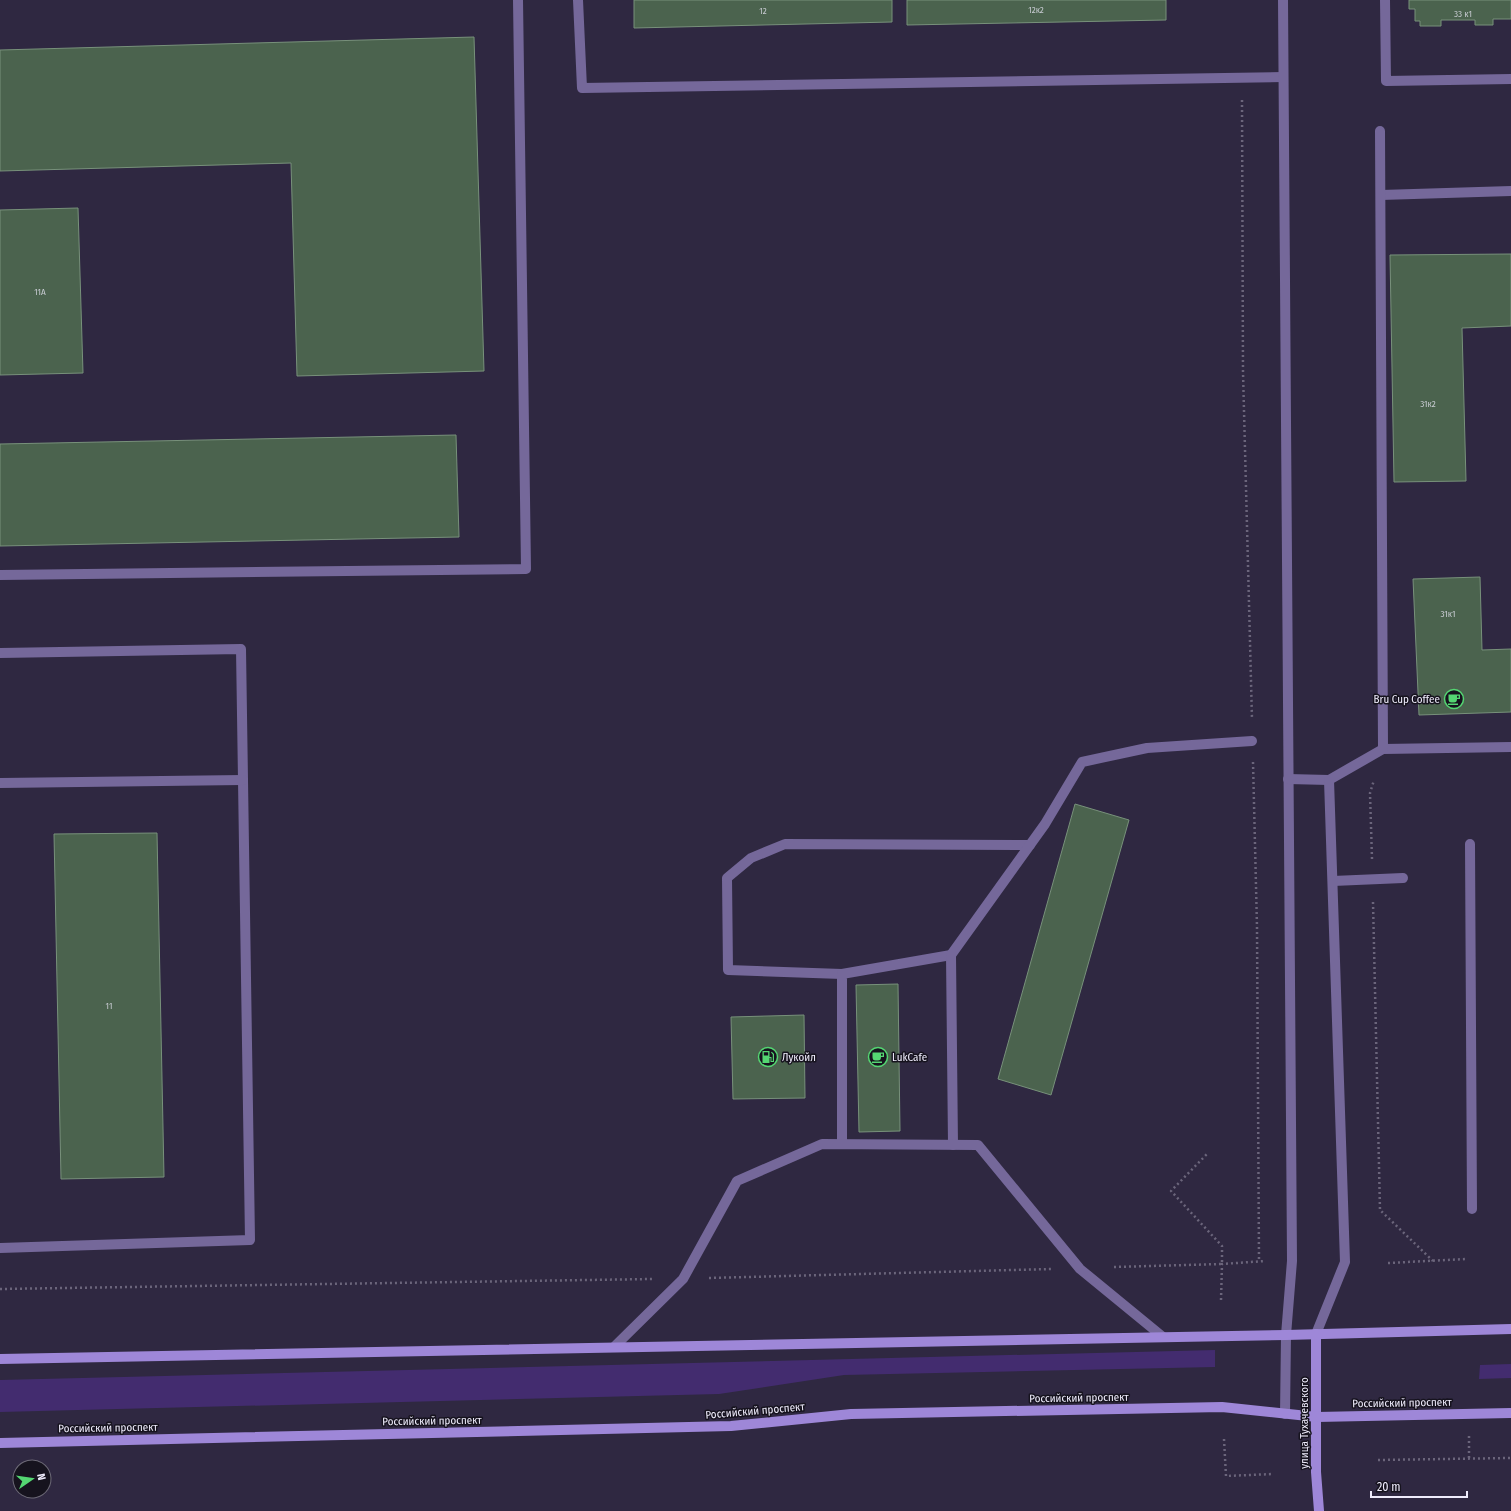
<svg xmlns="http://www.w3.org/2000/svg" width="1511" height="1511" font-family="'Fira Sans Condensed',sans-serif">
<rect width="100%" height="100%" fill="#2f2841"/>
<!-- green -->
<g fill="#432c6f">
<polygon points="1215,1350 1215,1367 844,1375 719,1394 0,1412 0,1380"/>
<polygon points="1511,1364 1511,1378 1479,1379 1480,1365"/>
</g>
<!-- building -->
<g fill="#4b634e" stroke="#78917b">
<polygon points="634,0 892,0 892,22 634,28"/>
<polygon points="907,0 1166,0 1166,20 907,25"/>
<polygon points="1409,0 1511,0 1511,19 1493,19 1493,25 1475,25 1475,20 1441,20 1441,26 1420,26 1420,21 1415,21 1415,9 1409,9"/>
<polygon points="474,37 484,371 297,376 291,163 0,171 0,50"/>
<polygon points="78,208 83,373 0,375 0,210"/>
<polygon points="1511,254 1511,326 1462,328 1466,481 1394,482 1390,255"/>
<polygon points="456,435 459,537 0,546 0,444"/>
<polygon points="1480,577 1482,650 1511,649 1511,712 1419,715 1413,579"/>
<polygon points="1075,804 1129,820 1051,1095 998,1079"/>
<polygon points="157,833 164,1177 61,1179 54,834"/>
<polygon points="898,984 900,1131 859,1132 856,985"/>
<polygon points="804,1015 805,1098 733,1099 731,1017"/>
</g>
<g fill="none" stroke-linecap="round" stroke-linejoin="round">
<!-- path -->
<g stroke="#6b657b" stroke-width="2.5" stroke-dasharray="2 3" stroke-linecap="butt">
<polyline points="1242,100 1243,372 1252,719"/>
<polyline points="1253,762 1257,927 1259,1261"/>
<polyline points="1372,859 1370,793 1374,780"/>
<polyline points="1373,902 1380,1210 1433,1261"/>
<polyline points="1388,1263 1466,1259"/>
<polyline points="1114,1267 1222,1264 1222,1246 1171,1191 1207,1154"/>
<polyline points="709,1278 1051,1269"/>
<polyline points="0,1289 652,1279"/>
<polyline points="1221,1300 1222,1264 1265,1261"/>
<polyline points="1469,1436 1469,1459"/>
<polyline points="1224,1439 1226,1476 1273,1474"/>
<polyline points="1378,1460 1511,1458"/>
</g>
<!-- lane -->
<g stroke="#75689a" stroke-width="10">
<polyline points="578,0 582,88 1283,77"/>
<polyline points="1283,0 1292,1261 1286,1335 1285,1414"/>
<polyline points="1385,0 1386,81 1511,79"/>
<polyline points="1381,195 1511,191"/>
<polyline points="0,575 526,569 518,0"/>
<polyline points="0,653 241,649 250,1240 0,1248"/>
<polyline points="1383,749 1511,747"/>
<polyline points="1288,779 1329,780"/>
<polyline points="0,783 243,780"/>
<polyline points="1470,844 1472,1209"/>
<polyline points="1333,881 1403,878"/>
<polyline points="842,974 728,970 727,878 751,858 785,844 1030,845"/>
<polyline points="842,1144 842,974 951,955"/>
<polyline points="953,1145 951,955 1045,824 1082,762 1147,748 1252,741"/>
<polyline points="1316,1334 1345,1262 1329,780 1383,749 1380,131"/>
<polyline points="614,1347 683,1279 737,1181 822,1144 978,1145 1080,1269 1163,1337"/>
</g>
<!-- secondary -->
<g stroke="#9e87d8" stroke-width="10">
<polyline points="1316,1334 1316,1472 1319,1511"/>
<polyline points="0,1359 1286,1335 1511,1329"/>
<polyline points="0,1443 731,1426 851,1414 1222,1407 1317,1417 1511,1413"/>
</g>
</g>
<!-- icons -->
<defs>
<g id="cafe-ring" transform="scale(1)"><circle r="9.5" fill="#16131e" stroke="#54d672" stroke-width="1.5"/><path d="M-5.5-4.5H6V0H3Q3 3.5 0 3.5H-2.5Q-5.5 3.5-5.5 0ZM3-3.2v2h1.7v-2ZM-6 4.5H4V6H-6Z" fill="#54d672"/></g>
<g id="fuel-ring" transform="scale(1)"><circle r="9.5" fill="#16131e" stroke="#54d672" stroke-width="1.5"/><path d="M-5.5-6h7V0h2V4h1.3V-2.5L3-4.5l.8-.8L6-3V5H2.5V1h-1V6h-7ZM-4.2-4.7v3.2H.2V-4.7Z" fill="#54d672"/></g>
</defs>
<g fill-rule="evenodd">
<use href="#cafe-ring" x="1454" y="699"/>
<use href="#fuel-ring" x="768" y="1057"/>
<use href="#cafe-ring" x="878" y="1057"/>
</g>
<g text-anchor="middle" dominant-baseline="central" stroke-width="3" stroke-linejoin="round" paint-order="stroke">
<!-- number labels -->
<g font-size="9" fill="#c6cad0">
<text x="1036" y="10">12к2</text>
<text x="763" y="11">12</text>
<text x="1463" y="14">33 к1</text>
<text x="40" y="292">11А</text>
<text x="1428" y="404">31к2</text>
<text x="1448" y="614">31к1</text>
<text x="109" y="1006">11</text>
</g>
<!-- poi labels -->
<g font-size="11" fill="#efecfc" stroke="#16131e" text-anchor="start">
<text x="1440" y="699" text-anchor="end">Bru Cup Coffee</text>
<text x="782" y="1057">Лукойл</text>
<text x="892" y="1057">LukCafe</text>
</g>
<!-- street labels -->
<g font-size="11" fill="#efecfc" stroke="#16131e">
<text transform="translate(1079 1398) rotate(-1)">Российский проспект</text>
<text transform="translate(1402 1403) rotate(-1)">Российский проспект</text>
<text transform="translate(755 1411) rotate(-5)">Российский проспект</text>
<text transform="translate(432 1421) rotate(-1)">Российский проспект</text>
<text transform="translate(1304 1423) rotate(-90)">улица Тухачевского</text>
<text transform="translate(108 1428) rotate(-1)">Российский проспект</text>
</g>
</g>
<!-- north arrow -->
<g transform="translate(32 1479) rotate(77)"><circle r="19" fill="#16131e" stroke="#6d6a77"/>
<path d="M0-3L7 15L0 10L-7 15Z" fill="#54d672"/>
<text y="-6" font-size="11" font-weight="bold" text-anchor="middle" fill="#efecfc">N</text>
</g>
<!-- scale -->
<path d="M1371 1491v6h96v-6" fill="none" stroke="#efecfc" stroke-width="2"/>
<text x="1377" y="1491" font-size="12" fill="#efecfc" stroke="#16131e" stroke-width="3" paint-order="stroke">20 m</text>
</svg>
